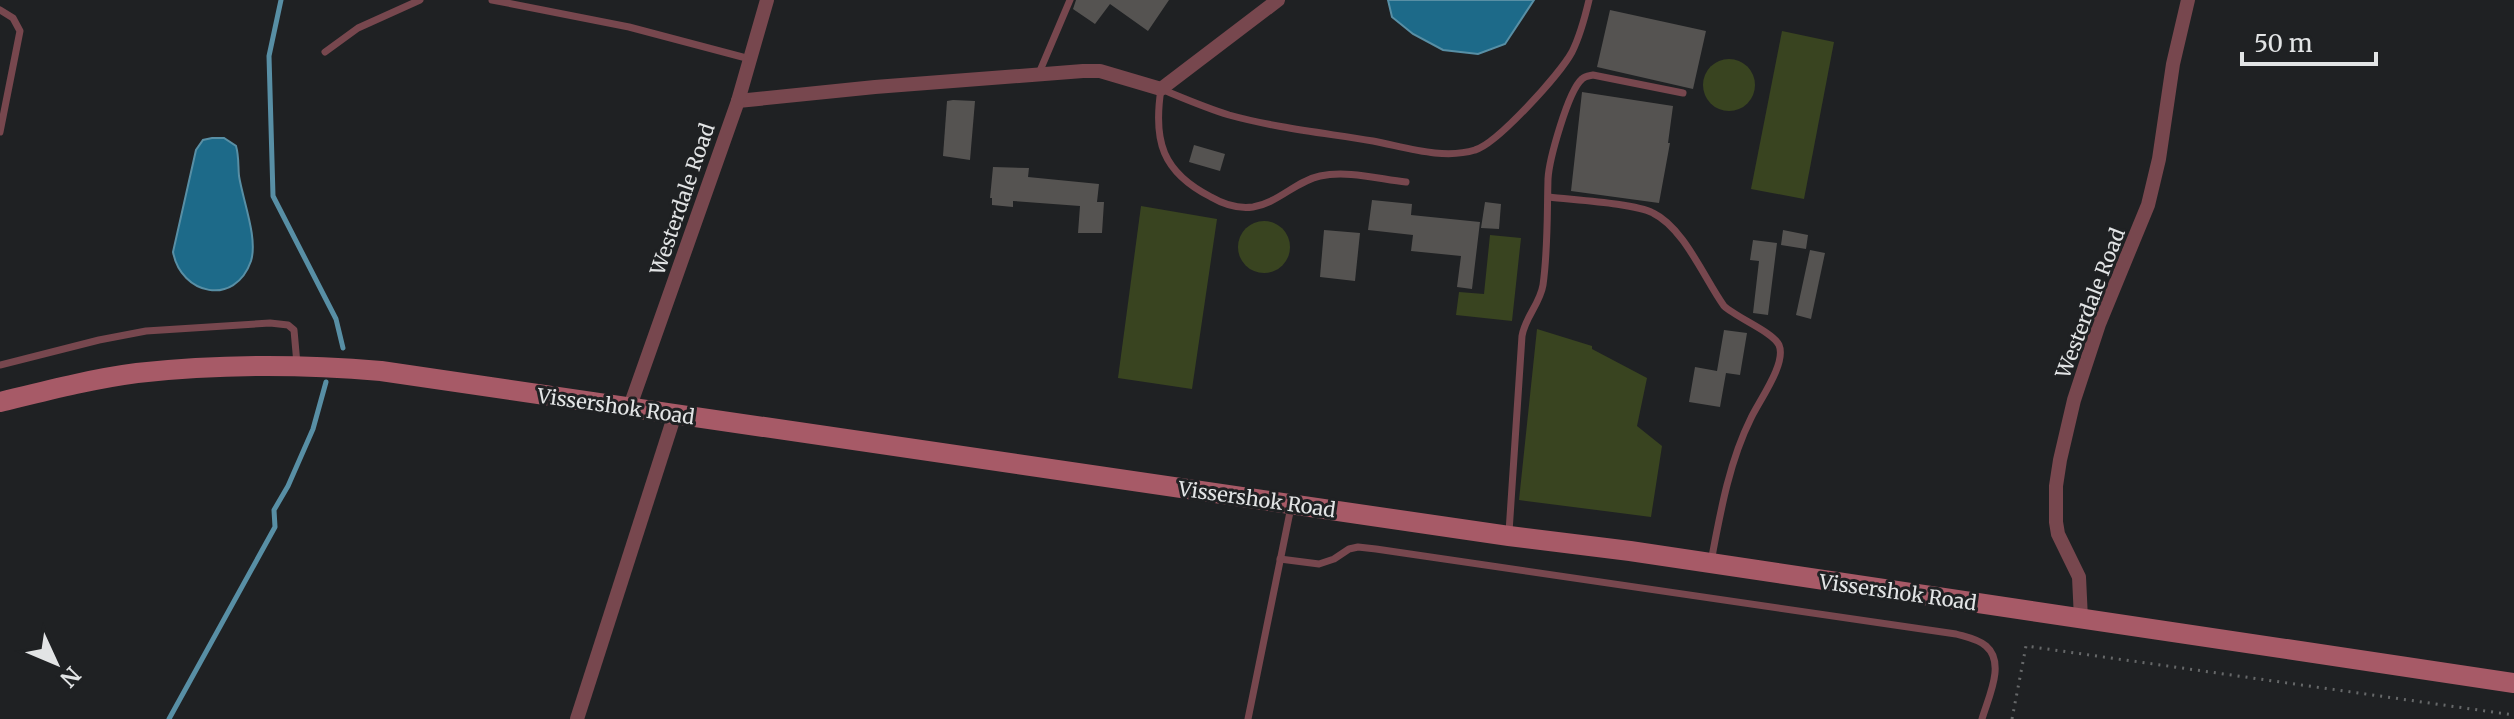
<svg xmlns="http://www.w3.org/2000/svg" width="2514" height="719" font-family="Merriweather,serif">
<rect width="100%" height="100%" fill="#1f2123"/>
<!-- green -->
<g fill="#394420">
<polygon points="1782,31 1834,42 1804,199 1751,189"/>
<circle cx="1729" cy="85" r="26"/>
<polygon points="1141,206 1217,219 1192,389 1118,378"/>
<circle cx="1264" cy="247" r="26"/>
<polygon points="1490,235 1521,238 1512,321 1456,315 1459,292 1484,294"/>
<polygon points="1537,329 1592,346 1592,349 1647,378 1637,426 1662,446 1651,517 1519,500"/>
</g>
<!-- water -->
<g fill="#1d6a89" stroke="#588fa5" stroke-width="2">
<polygon points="1388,0 1534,0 1505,44 1478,54 1443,50 1413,34 1392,17"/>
<path d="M212 138H224L236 146C239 156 238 166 239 176 243 201 258 238 251 261 235 307 181 295 173 252L196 150 203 140Z"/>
</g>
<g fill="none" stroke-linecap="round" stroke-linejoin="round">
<!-- stream -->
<g stroke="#588fa5" stroke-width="5">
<polyline points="281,0 269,56 273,196 336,319 343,348"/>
<polyline points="169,719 275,527 274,510 288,486 313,429 326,382"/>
</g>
</g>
<!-- building -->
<g fill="#555351">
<polygon points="1076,0 1169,0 1148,31 1110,4 1095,24 1073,9"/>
<polygon points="1610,10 1706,31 1693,89 1597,67"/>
<polygon points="1582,92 1673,106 1668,143 1670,143 1659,203 1571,191"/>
<polygon points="953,100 975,101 970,160 943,156 947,101"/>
<polygon points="1194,145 1225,154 1220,171 1189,162"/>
<polygon points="993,167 1029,168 1028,177 1099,184 1097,202 1104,202 1102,233 1078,233 1080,206 1013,201 1013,207 992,205 992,198 990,198"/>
<polygon points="1372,200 1412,204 1411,215 1480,222 1472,289 1457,287 1461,256 1411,251 1413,235 1368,230"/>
<polygon points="1485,202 1501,204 1499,229 1481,228"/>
<polygon points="1324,230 1360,233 1355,281 1320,277"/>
<polygon points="1783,230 1808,235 1806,249 1781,245"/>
<polygon points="1753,240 1777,243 1768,315 1753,313 1759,261 1750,260"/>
<polygon points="1810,250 1825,253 1811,319 1796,315"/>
<polygon points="1724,330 1747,333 1740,375 1726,373 1720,407 1689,402 1695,367 1717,371"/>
</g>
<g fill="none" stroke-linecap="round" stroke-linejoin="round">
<!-- path -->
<polyline stroke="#666869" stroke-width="3" stroke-dasharray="2 6" stroke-linecap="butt" points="2012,719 2026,646 2514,715"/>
<!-- lane -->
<g stroke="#77474e" stroke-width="7">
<polyline points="492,0 629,27 750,59"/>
<polyline points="0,10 13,18 20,31 0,132"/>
<polyline points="325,52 358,28 420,0"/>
<polyline points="1039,73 1070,0"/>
<path d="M1406 182C1379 179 1347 170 1320 176 1296 181 1278 203 1253 207 1238 209 1223 204 1211 197 1162 172 1153 141 1161 89 1183 98 1206 108 1229 115 1276 128 1325 133 1373 141 1405 147 1443 160 1475 150 1497 144 1560 74 1572 52 1580 36 1585 17 1589 0"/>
<path d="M1549 197C1573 200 1634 203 1653 213 1684 228 1704 278 1724 306 1737 318 1773 332 1779 345 1787 363 1759 401 1751 418 1729 462 1720 514 1711 562"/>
<polyline points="0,365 99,340 146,331 270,323 288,325 294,330 297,364"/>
<path d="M1509 532 1522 336C1525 317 1540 304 1543 285 1548 249 1547 215 1548 179 1549 160 1568 91 1582 79 1585 76 1588 76 1593 75L1683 93"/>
<path d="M1280 559 1319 564 1334 559 1349 549 1358 547 1376 549 1956 634C1966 637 1978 639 1986 646 2006 663 1988 698 1982 719"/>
<polyline points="1248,719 1291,507"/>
</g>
<!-- street -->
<g stroke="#77474e" stroke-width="14">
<polyline points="738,101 875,87 1083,71 1100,71 1161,89 1278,0"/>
<polyline points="629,409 738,101 767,0"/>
<polyline points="2081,619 2079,577 2058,534 2056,522 2056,486 2060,460 2074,400 2099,324 2148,205 2159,159 2173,64 2188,0"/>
<polyline points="577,719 675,414"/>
</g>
<!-- secondary -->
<path stroke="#a75a67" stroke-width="20" d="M0 402C45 391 91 379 137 373 218 364 300 364 381 371L1509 536 1630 551 2514 683"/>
</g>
<g text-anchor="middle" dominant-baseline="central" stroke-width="6" stroke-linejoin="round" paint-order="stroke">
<!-- street labels -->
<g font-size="20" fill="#e2e4e5" stroke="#1f2123">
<text transform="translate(682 199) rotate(-71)">Westerdale Road</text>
<text transform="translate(2090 303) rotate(-69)">Westerdale Road</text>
<text transform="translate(616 406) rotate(8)">Vissershok Road</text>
<text transform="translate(1257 499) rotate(8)">Vissershok Road</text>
<text transform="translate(1898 592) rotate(8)">Vissershok Road</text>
</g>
</g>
<!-- north arrow -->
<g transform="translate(56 663) rotate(134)" stroke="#1f2123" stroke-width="6" paint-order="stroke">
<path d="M0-6L14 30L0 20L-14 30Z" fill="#e2e4e5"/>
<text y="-12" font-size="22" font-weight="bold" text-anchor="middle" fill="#e2e4e5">N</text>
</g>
<!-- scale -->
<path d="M2242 52v12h134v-12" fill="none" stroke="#e2e4e5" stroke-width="4"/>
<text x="2254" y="52" font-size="24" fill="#e2e4e5" stroke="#1f2123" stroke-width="6" paint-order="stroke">50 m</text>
</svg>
